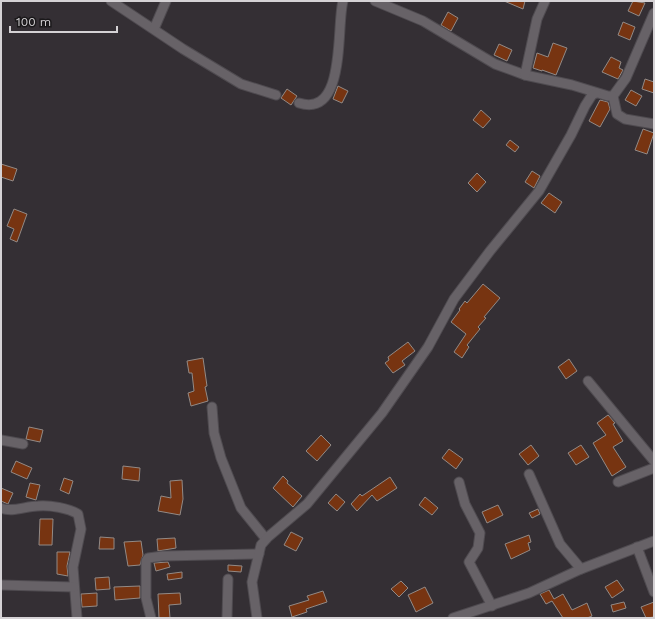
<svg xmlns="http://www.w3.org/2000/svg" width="655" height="619" font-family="'Work Sans',sans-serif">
<rect width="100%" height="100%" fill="#342f34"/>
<!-- building -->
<g fill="#773411" stroke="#928a86">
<polygon points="504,1 525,1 523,9"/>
<polygon points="633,1 645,3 639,16 628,11"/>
<polygon points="448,12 458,18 451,31 441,25"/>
<polygon points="623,22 635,27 630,40 618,35"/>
<polygon points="553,43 567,48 556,75 542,70 542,71 533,68 537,53 548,57"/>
<polygon points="499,44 512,50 507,61 494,55"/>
<polygon points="611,57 621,62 619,68 623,70 618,79 602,72"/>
<polygon points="645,79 654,82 654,93 642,89"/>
<polygon points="338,86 348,91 342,103 333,99"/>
<polygon points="287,89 297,96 291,105 281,98"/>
<polygon points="631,90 642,96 636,106 625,100"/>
<polygon points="600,100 608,102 610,109 600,127 589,121"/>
<polygon points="481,110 491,119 483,128 473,120"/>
<polygon points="643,129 654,133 647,154 635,150"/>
<polygon points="510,140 519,147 515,152 506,145"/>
<polygon points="1,164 17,169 13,181 1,177"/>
<polygon points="532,171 540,176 534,188 525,182"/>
<polygon points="477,173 486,182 477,192 468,183"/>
<polygon points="549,193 562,202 555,213 541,203"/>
<polygon points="14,209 27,214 17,242 10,239 14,229 7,226"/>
<polygon points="483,284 500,298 484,317 486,318 478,327 480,329 467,345 469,347 462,358 454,352 466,334 451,322 460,310 459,309 465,301 467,303"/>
<polygon points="408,342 415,351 402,361 405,365 393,373 385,363 389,360 388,357"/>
<polygon points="203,358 207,386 205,387 208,401 191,406 188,393 194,391 192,373 189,373 187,361"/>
<polygon points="569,359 577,371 566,379 558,367"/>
<polygon points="608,415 615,423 613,424 623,441 613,447 626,467 612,476 593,443 606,435 597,423"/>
<polygon points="29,427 43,430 40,442 26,439"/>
<polygon points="321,435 331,445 317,461 306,451"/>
<polygon points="531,445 539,456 528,465 519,454"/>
<polygon points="581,445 589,457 576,465 568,453"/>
<polygon points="449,449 463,459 456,469 442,458"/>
<polygon points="16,461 32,468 27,479 11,472"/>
<polygon points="123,466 140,468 139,481 122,479"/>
<polygon points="283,476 288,481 287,483 302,496 293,507 273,488"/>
<polygon points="390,477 397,488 377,501 372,495 357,511 351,504 360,494 362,496"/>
<polygon points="64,478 73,481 69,494 60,490"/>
<polygon points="182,480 183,499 180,515 158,511 161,496 171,498 170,481"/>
<polygon points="30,483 40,485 36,500 26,497"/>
<polygon points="1,488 13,493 8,504 1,501"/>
<polygon points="336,494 345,502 337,511 328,503"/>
<polygon points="425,497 438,508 432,515 419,505"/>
<polygon points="498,505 503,515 487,523 482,512"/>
<polygon points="538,509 540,514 532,518 529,513"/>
<polygon points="40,519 53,519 52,545 39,545"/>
<polygon points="291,532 303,538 296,551 284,545"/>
<polygon points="529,535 531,542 528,543 530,550 511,559 505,544"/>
<polygon points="100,537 114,538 114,549 99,549"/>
<polygon points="175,538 176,548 158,551 157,539"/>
<polygon points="141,541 143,555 140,565 128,566 124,542"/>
<polygon points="57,552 70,552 67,566 68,576 57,574"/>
<polygon points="168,562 170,567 156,571 154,563"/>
<polygon points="228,565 242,566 241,572 228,571"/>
<polygon points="182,572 182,578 168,580 167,574"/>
<polygon points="109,577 110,589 96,590 95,578"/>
<polygon points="617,580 624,590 612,598 605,587"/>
<polygon points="401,581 408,588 399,597 391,589"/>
<polygon points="140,586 140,598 115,600 114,587"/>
<polygon points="425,587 433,603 416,612 408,595"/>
<polygon points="549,590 554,599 563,594 572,610 587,603 592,616 587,618 563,618 552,601 546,604 540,594"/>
<polygon points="323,591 327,602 306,609 307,612 292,617 289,606 309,600 307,596"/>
<polygon points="97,593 97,606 82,607 81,594"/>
<polygon points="180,593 181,604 169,605 170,618 159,618 158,594"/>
<polygon points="624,602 626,608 613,612 611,605"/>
<polygon points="654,602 654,617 646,618 641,607"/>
</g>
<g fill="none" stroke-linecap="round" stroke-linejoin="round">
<!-- minor casing -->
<g stroke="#4f4b50" stroke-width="11">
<g id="minor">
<polyline points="111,1 183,49 241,84 276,95"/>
<polyline points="375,1 423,21 495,64 525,75 572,85 608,96 613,96 626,78 654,13"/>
<polyline points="154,29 166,1"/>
<polyline points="525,75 537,19 545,1"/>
<polyline points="613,96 617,114 625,119 654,124"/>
<path d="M299 103C347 118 336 26 343 1"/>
<polyline points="588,381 654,461"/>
<polyline points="212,407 214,433 221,458 241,508 266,539"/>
<polyline points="1,440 23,444"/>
<polyline points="529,474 560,544 581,569"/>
<polyline points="459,482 465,504 480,533 478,548 469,562 492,606"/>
<polyline points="618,482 654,468"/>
<path d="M1 508C12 513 26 506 38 506 50 505 68 508 78 514L81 529 73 567 77 618"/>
<polyline points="637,547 654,592"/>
<polyline points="1,585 74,587"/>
<polyline points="151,618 146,598 146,561 148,558 163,556 259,554"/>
<polyline points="227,618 228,579"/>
<polyline points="257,618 252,582 261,545 268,537 307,504 382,413 428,347 454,299 490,251 539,191 571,135 585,106 592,95 596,93"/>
<polyline points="453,618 529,593 581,569 654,541"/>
</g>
</g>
<!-- minor -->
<use href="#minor" stroke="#676267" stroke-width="9"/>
</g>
<!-- border -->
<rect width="655" height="619" fill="none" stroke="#d5d2d5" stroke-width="4"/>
<!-- scale -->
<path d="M10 26v6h107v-6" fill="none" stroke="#d5d2d5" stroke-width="2"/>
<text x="16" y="26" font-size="12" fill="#d5d2d5" stroke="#1a181a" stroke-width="3" paint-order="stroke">100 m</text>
</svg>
